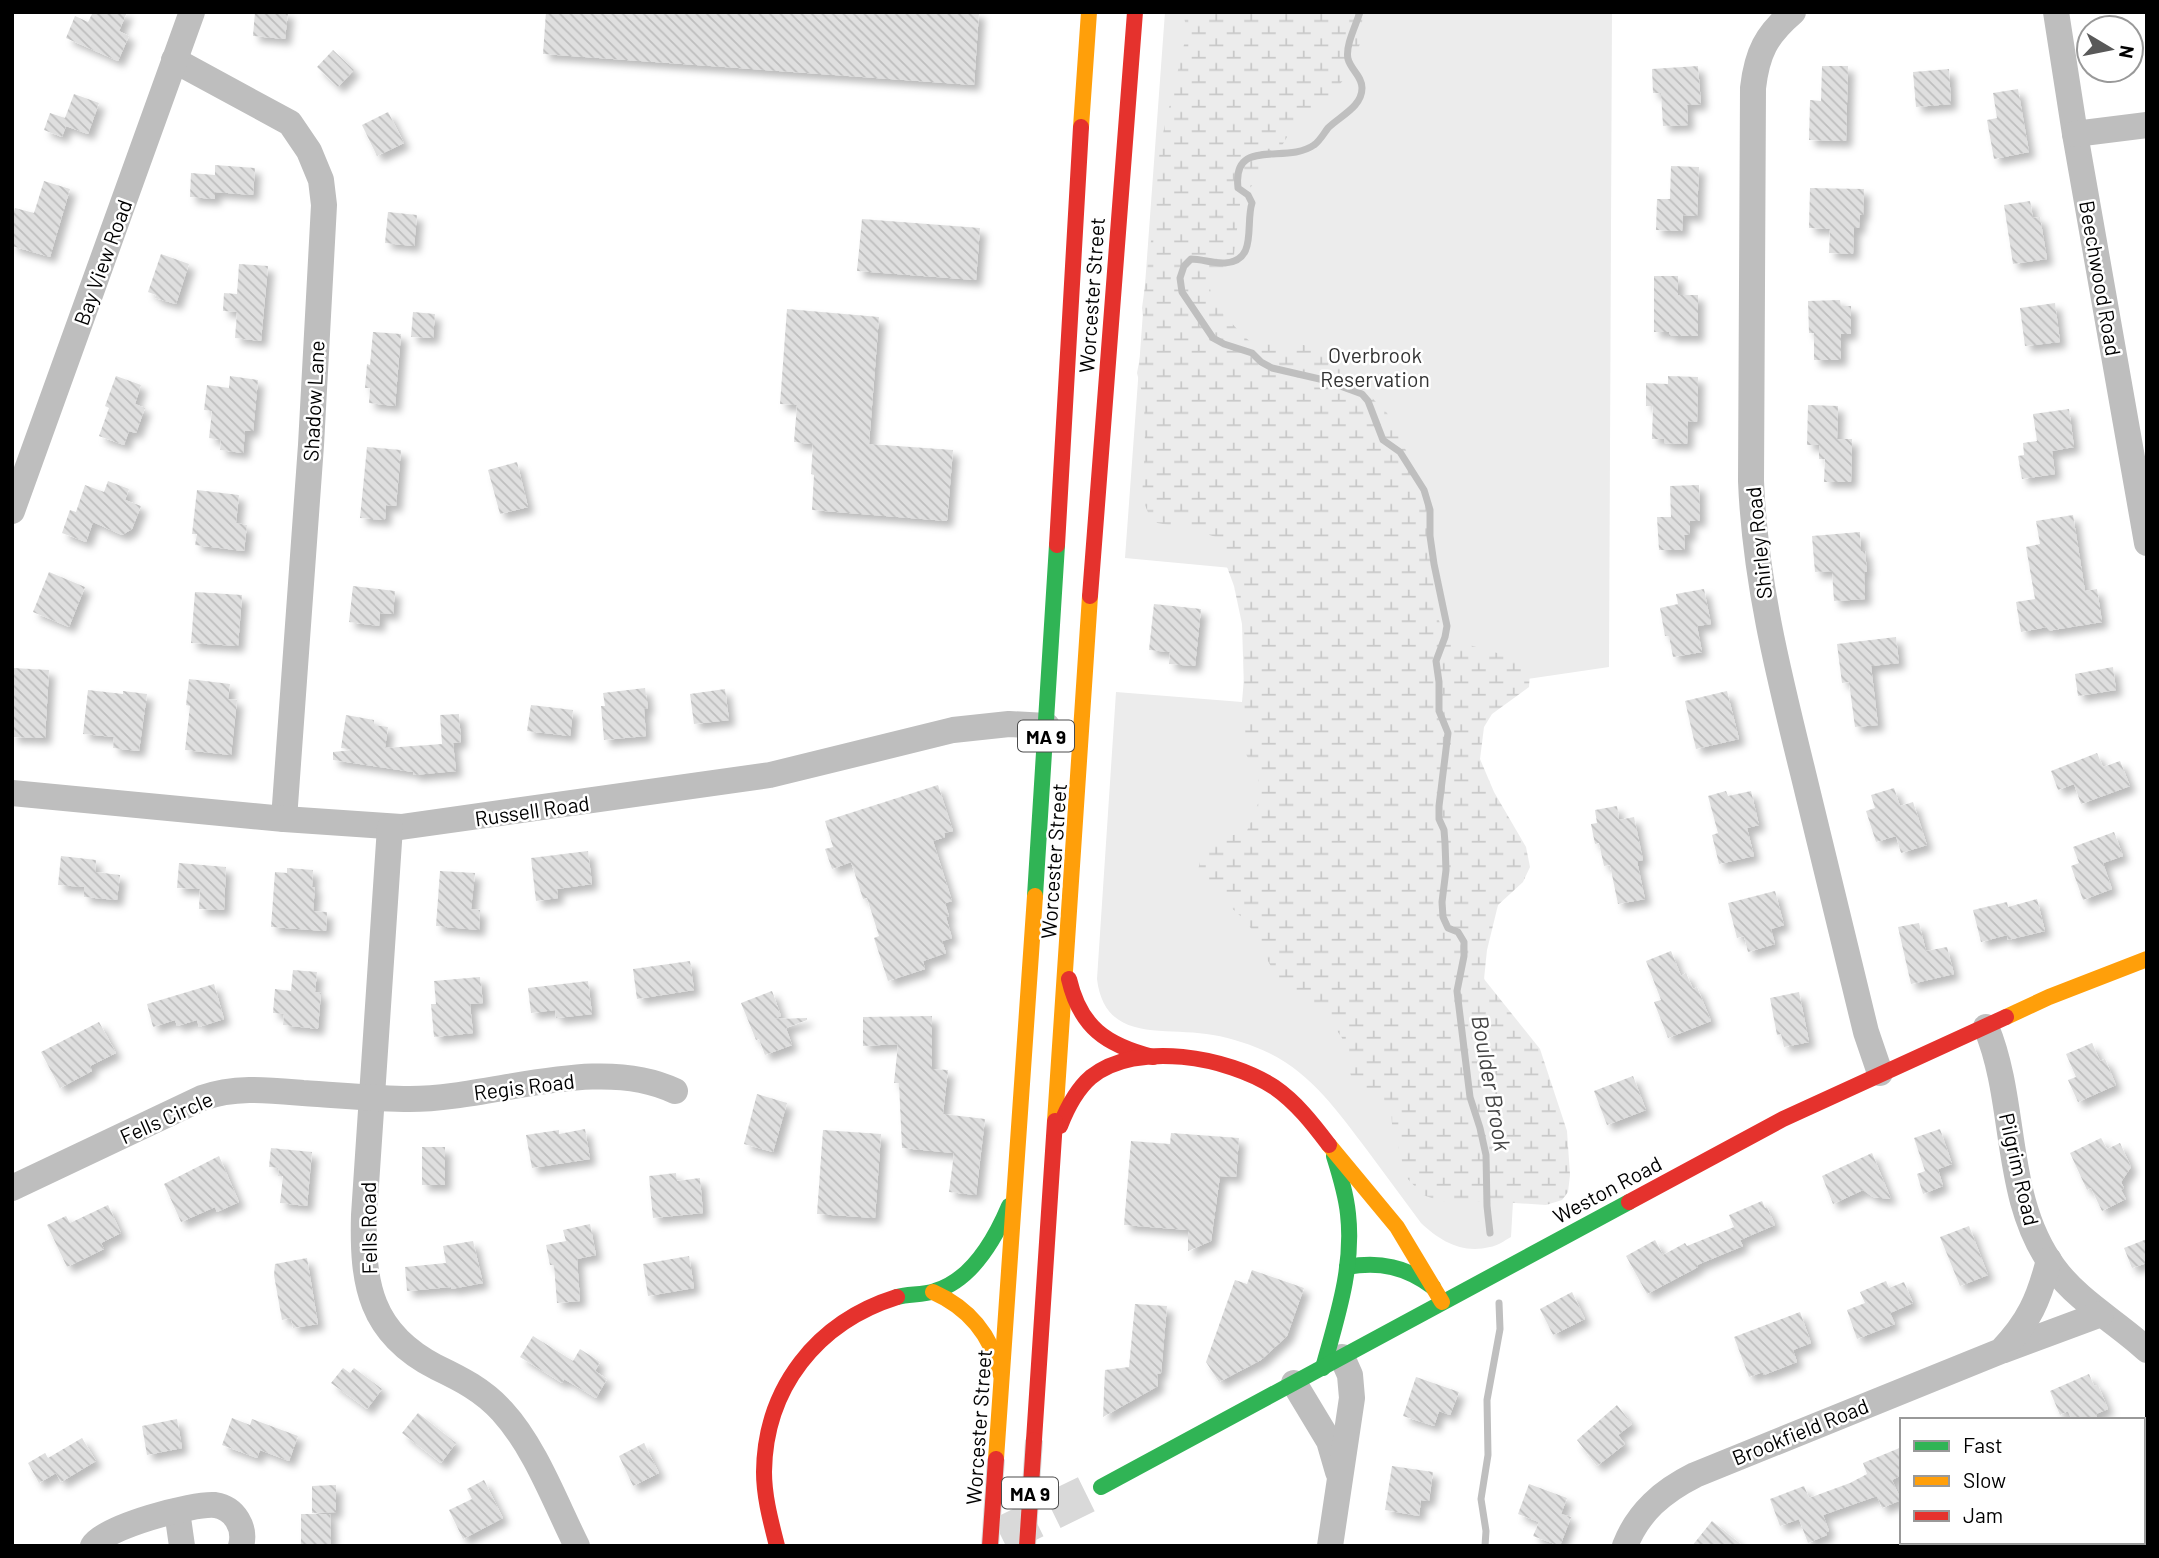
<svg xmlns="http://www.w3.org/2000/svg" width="2159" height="1558" font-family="Barlow,sans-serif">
<defs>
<pattern id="wetland-marsh" width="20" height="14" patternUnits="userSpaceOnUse" patternTransform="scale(1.75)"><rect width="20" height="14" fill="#ececec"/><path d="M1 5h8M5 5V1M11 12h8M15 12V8" fill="none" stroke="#c9c9c9"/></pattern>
<pattern id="building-back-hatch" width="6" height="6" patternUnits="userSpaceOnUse" patternTransform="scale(1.75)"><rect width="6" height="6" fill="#dfdfdf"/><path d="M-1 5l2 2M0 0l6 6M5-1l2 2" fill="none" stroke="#bebebe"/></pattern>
<filter id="shadow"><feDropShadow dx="6" dy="6" stdDeviation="3.5" flood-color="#0004"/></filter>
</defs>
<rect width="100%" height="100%" fill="#fff"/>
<!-- green -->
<path fill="#ececec" d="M1165 12H1612L1609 667 1454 690 1495 1082 1518 1113 1511 1237C1504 1241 1497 1246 1490 1247 1462 1254 1440 1241 1421 1223 1403 1199 1385 1174 1367 1150 1339 1113 1311 1073 1269 1053 1252 1045 1232 1038 1213 1035 1166 1026 1105 1045 1097 979L1116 692 1242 702 1253 570 1125 558Z"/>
<!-- wetland -->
<path fill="url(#wetland-marsh)" d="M1183 12H1363L1360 44 1344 79 1319 111 1294 125 1280 149 1258 180 1241 196 1234 255 1223 269 1214 274 1210 283 1211 301C1226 315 1239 334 1256 346L1267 342 1291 341 1316 349 1344 370 1387 413 1422 482 1429 504 1435 606 1442 631 1452 640 1504 655 1520 663 1530 671 1529 687 1492 714 1484 727 1480 759 1494 792 1526 847 1530 867 1523 882 1498 905 1487 950 1484 979 1540 1049 1567 1131 1570 1175 1568 1192 1562 1200 1546 1205 1485 1201 1467 1203 1440 1201 1423 1195 1406 1177 1392 1124 1391 1104 1371 1094 1361 1083 1351 1076 1342 1038 1329 1019 1276 976 1248 923 1211 889 1198 870 1203 850 1223 838 1247 831 1259 801 1258 778 1246 754 1242 624 1234 586 1216 537 1190 529 1152 522 1142 498 1145 445 1144 400 1137 373 1145 331 1142 308 1155 211 1160 146 1187 32Z"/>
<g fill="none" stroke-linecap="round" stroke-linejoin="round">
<!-- stream -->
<g stroke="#bfbfbf" stroke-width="7">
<path d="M1360 12C1356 25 1345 46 1348 59 1351 70 1362 76 1362 88 1362 107 1340 116 1328 128 1324 133 1320 141 1314 145 1286 165 1232 136 1238 188L1248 195 1252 203C1245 224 1258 261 1225 263 1214 264 1202 259 1191 259L1184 266 1180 278 1182 292 1213 338 1224 344 1252 353 1261 362 1272 368 1324 380 1362 394 1368 401 1383 440 1400 452 1424 490 1430 510V536L1434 564 1447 626 1445 637 1436 661 1439 682V711L1448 733 1439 806V819L1444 830 1445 843 1446 870 1442 902 1443 917 1448 928 1458 932 1464 942V956L1457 991 1470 1097 1480 1128 1486 1155 1487 1206 1490 1233"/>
<polyline points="1485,1546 1486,1531 1481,1499 1488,1455 1487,1400 1500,1329 1499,1303"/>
</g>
</g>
<!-- building -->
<g fill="url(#building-back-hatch)" filter="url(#shadow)">
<polygon points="93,12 127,12 119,31 129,36 118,61 66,38 75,16 88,22"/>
<polygon points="255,12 288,12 285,39 253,36"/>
<polygon points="546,12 979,12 974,85 543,54"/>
<polygon points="333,50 354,70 338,87 317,67"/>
<polygon points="1698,66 1701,104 1687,105 1688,125 1663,126 1661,93 1653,93 1652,69"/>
<polygon points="1822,66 1848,66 1846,141 1809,140 1810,100 1821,101"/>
<polygon points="1949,69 1951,104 1916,107 1913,72"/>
<polygon points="2018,89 2029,152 1994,159 1987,120 1997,118 1993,93"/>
<polygon points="74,94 99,103 88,134 66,126 62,137 44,130 50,113 65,118"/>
<polygon points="388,112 404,143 377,156 362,125"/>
<polygon points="215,165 255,168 253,195 215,192 215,199 190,197 191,173 215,175"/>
<polygon points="1671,166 1699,167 1697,216 1683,215 1682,231 1656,230 1657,199 1670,199"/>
<polygon points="44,181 70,189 50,257 12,246 12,218 15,208 34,213"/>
<polygon points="1810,188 1864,189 1863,215 1860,215 1859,228 1854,228 1853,254 1829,253 1830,229 1809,228"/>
<polygon points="2030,201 2033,218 2040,217 2047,259 2013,264 2004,205"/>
<polygon points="388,212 417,215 414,246 385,243"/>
<polygon points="862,219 980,228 976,280 857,271"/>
<polygon points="161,254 189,264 176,304 155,298 156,295 148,292"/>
<polygon points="239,264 268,266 261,341 235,338 237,312 223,311 224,293 237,294"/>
<polygon points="1654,276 1678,276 1678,295 1698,295 1698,336 1669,336 1669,332 1654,332"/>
<polygon points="1840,300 1841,306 1851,306 1851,334 1841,334 1841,360 1814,360 1814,333 1809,333 1808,301"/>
<polygon points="2055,303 2060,342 2025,346 2020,308"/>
<polygon points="787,309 879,317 869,444 953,450 947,521 812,510 814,475 811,474 813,444 794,442 797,405 780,404"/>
<polygon points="413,312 435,314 433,338 411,337"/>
<polygon points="373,332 401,334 395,406 369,403 370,388 365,388 367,364 370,365"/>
<polygon points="116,376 141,385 135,404 145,408 136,433 129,431 124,445 99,436 109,408 105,406"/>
<polygon points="230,376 258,380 253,431 245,431 243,453 220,450 221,440 209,438 212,411 204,410 207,385 229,388"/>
<polygon points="1668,376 1698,377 1697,422 1688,421 1687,444 1664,443 1664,439 1652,439 1653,406 1646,406 1646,383 1668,384"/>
<polygon points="1808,405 1838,406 1837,439 1852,439 1851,482 1824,482 1825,459 1819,459 1819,445 1807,445"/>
<polygon points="2069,409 2074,447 2052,451 2055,474 2022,479 2018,456 2024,455 2023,443 2037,441 2033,414"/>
<polygon points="367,447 401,450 396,506 386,505 385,520 360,518"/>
<polygon points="517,462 528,507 500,514 488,470"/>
<polygon points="108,481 129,489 125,500 141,506 132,529 122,535 93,522 86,542 62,533 70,510 76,512 85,485 104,492"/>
<polygon points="1699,485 1700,521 1690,521 1690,535 1684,535 1685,550 1659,550 1657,517 1671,517 1670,486"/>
<polygon points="197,490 239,495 236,523 247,525 244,551 195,545 197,534 192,534"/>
<polygon points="2073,515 2085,591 2097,589 2102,622 2047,631 2047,627 2021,632 2016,602 2035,599 2026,547 2040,544 2036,521"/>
<polygon points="1860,532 1861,551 1865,551 1867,572 1864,572 1865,599 1834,601 1832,571 1815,572 1812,536"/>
<polygon points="49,572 85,587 69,627 33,612"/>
<polygon points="353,586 395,591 393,614 380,613 379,626 349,622"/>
<polygon points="1704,589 1711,624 1697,626 1702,652 1673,657 1669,636 1665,636 1660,608 1678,604 1676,594"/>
<polygon points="195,592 242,595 238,646 191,643"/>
<polygon points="1154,604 1201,609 1195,666 1169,664 1170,652 1149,650"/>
<polygon points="1896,637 1899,663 1871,666 1878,725 1855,727 1849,682 1842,683 1837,644"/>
<polygon points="2113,667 2116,690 2078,696 2075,674"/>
<polygon points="13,668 49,670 45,738 12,737"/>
<polygon points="189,679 230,684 228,699 237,700 231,755 185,750 190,706 186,705"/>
<polygon points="645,688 648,708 644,709 646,736 604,740 601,706 605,706 603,693"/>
<polygon points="725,689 729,720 694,724 690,694"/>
<polygon points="88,690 123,694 123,691 147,694 139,751 113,748 114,737 83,734"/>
<polygon points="1727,691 1739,739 1696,749 1685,701"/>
<polygon points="531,705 573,710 570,736 527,731"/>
<polygon points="459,714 461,742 453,743 456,771 414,775 413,772 333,760 333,752 354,750 341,748 346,715 374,720 374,725 388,727 385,748 442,744 440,715"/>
<polygon points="2097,753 2103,767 2120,761 2130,786 2081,804 2074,784 2058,790 2051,771"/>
<polygon points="938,785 953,831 944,833 945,837 933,841 952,901 945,903 949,916 946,917 952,938 942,941 946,953 923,961 925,969 888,981 874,938 879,936 867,898 863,899 851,862 832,869 825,849 833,847 825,821"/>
<polygon points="1894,788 1900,806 1913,802 1927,845 1901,853 1896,836 1876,842 1866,811 1875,808 1871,795"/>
<polygon points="1726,791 1728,796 1751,791 1759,825 1747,828 1754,856 1719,864 1712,835 1718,833 1708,796"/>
<polygon points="1617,806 1619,820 1634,817 1643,860 1637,861 1645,899 1618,904 1610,865 1604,866 1599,843 1595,844 1591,824 1597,823 1595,810"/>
<polygon points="2114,832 2123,856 2103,863 2112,889 2083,900 2071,866 2079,863 2073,847"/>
<polygon points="588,851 592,884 557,889 558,898 536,901 531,858"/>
<polygon points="61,856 96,860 95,872 120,875 117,900 84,897 84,887 58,885"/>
<polygon points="179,863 226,867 224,910 199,909 200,889 177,888"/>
<polygon points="287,868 313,870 312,887 315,887 313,911 327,912 326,931 271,927 275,872 287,873"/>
<polygon points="440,871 475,873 471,909 480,910 479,930 436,926"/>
<polygon points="1775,891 1784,925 1771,929 1775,944 1748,952 1744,936 1737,938 1728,903"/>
<polygon points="2037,899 2045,931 2008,940 2007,935 1981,942 1973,910 2007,902 2008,907"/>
<polygon points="1919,923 1926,951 1947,947 1954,974 1911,984 1898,927"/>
<polygon points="1671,951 1681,976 1686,973 1693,989 1697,987 1711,1021 1668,1038 1654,1002 1661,1000 1646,961"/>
<polygon points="690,961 694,990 637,999 633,969"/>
<polygon points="293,970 317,972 315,992 321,993 318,1029 283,1025 284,1014 273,1013 275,989 291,991"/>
<polygon points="480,977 483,1003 470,1004 473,1033 434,1037 431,1004 436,1004 434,981"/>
<polygon points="588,981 592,1014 556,1018 555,1010 531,1013 528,988"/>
<polygon points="214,984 224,1019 199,1027 197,1020 177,1026 175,1020 153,1027 147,1004"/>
<polygon points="772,991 781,1016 774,1019 807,1018 807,1020 786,1028 792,1045 765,1055 759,1039 756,1040 741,1003"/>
<polygon points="1799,992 1809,1042 1784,1047 1781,1034 1777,1035 1770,998"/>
<polygon points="932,1016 932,1069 948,1070 943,1114 985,1119 976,1195 949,1192 954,1153 902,1148 899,1083 894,1083 898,1044 863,1046 863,1017"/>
<polygon points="99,1022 116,1053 90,1066 92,1071 60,1088 41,1052"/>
<polygon points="2092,1043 2100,1061 2105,1059 2116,1085 2078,1102 2068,1080 2076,1077 2066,1054"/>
<polygon points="1633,1076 1646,1110 1607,1125 1594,1091"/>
<polygon points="757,1094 787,1103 773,1152 744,1144"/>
<polygon points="585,1129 590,1159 532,1168 526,1135 559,1130 559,1134"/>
<polygon points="1940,1129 1952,1164 1938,1169 1943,1186 1923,1194 1917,1174 1925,1171 1914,1138"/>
<polygon points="823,1130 881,1134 875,1218 817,1214"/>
<polygon points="1171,1133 1239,1138 1236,1177 1220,1176 1211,1241 1188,1251 1188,1230 1124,1225 1131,1141 1170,1144"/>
<polygon points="2101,1138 2107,1149 2120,1143 2131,1167 2121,1182 2124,1188 2121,1190 2126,1199 2102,1211 2091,1188 2087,1190 2070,1153"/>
<rect x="422" y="1147" width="23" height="38"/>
<polygon points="271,1148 312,1152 307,1206 280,1203 283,1176 278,1176 279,1168 269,1167"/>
<polygon points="1872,1153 1891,1199 1873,1197 1863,1190 1833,1204 1822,1176"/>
<polygon points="219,1156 239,1202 217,1212 215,1207 181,1222 164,1184"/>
<polygon points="676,1173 677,1181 700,1178 703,1213 653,1218 649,1176"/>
<polygon points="1762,1201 1765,1208 1767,1207 1775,1225 1740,1240 1743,1246 1697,1265 1698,1267 1647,1294 1626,1256 1655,1240 1663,1255 1685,1243 1687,1246 1734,1227 1729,1215"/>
<polygon points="108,1205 121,1233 101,1243 104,1249 67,1267 47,1225 66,1216 70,1223"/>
<polygon points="590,1224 596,1255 577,1259 580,1301 557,1303 554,1265 550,1265 546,1245 566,1241 563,1230"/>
<polygon points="1969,1226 1988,1275 1960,1286 1940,1237"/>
<polygon points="2147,1239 2147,1263 2132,1268 2124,1248"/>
<polygon points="473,1241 483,1283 451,1289 451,1287 407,1291 405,1267 446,1263 443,1246"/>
<polygon points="689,1256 694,1288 648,1296 643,1264"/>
<polygon points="307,1258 318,1324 293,1328 291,1318 282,1320 274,1275 275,1264"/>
<polygon points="1252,1270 1304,1288 1287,1336 1261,1360 1219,1382 1206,1362 1235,1280 1247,1284"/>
<polygon points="1886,1281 1889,1288 1904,1282 1913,1303 1890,1313 1895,1324 1857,1339 1847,1310 1865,1303 1860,1292"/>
<polygon points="1572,1292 1585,1319 1553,1335 1540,1309"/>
<polygon points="1135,1304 1167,1306 1161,1373 1157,1374 1158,1386 1103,1417 1105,1370 1129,1367"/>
<polygon points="1800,1312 1811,1343 1793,1350 1797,1362 1764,1375 1763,1372 1749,1377 1734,1337"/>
<polygon points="533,1336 573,1361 580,1349 600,1362 595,1371 607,1379 596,1398 564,1379 562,1383 520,1357"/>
<polygon points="343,1368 350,1373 354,1368 382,1389 367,1409 331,1383"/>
<polygon points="2089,1374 2094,1386 2098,1385 2108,1409 2096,1414 2098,1420 2072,1420 2068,1411 2060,1415 2050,1391"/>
<polygon points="1416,1377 1459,1392 1450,1415 1439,1411 1434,1426 1403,1416"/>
<polygon points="1617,1405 1632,1424 1618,1435 1625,1444 1597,1466 1577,1440"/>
<polygon points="418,1413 456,1443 441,1463 402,1433"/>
<polygon points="232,1418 250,1425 252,1419 298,1436 289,1461 260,1450 257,1458 222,1445"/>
<polygon points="177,1419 182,1448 147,1455 142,1426"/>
<polygon points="82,1438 96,1461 61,1482 56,1473 39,1483 28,1463 45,1453 48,1458"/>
<polygon points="644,1443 659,1473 633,1486 619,1456"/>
<polygon points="1902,1447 1902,1475 1892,1480 1901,1500 1882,1508 1877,1496 1823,1515 1829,1531 1826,1532 1827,1535 1808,1543 1799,1519 1780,1526 1770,1499 1804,1486 1809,1498 1850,1483 1867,1474 1863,1463"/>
<polygon points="1392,1466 1433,1472 1429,1501 1421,1500 1419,1516 1385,1510"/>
<polygon points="484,1480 503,1518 463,1539 449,1510 472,1499 467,1489"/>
<polygon points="1529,1484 1567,1498 1561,1514 1571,1517 1560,1546 1533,1536 1539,1522 1518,1514"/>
<polygon points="336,1485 336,1512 312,1513 312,1486"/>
<polygon points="301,1514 330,1514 331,1545 301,1545"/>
<polygon points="1712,1521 1743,1546 1692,1546"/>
</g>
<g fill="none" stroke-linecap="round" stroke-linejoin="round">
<!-- secondary-tunnel -->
<polyline stroke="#d9d9d9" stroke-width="38" stroke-dasharray="38 19" stroke-linecap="butt" points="1001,1536 1101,1487"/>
<!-- street -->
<g stroke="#bebebe" stroke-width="26">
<path d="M1793 12C1766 35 1757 53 1753 88L1751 481C1755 581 1779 676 1803 773 1824 860 1845 946 1866 1032L1880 1073"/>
<polyline points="2056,12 2075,134 2147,543"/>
<polyline points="174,60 290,123 309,151 321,180 324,205 311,445 284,819"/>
<polyline points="2075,134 2147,125"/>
<polyline points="12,511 192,12"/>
<polyline points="12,793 284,819 401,827 770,775 953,730 1009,724 1047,726"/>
<path d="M390 827 364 1215C362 1284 370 1333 436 1367 461 1379 483 1390 502 1411 535 1447 555 1502 577 1546"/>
<path d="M1986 1027C2018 1103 2002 1198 2054 1268 2079 1302 2117 1322 2147 1350"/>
<path d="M12 1188 202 1098C235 1086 269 1090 303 1093 339 1095 374 1099 410 1099 492 1099 598 1054 675 1091"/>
<polyline points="2004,1350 2101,1314"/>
<polyline points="1294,1383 1329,1441 1338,1472"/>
<polyline points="177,1511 182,1546"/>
<path d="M93 1546C104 1527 193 1503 215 1505 235 1508 246 1528 241 1546"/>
<polyline points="1330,1546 1352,1398 1350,1375 1342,1357"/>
<path d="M1625 1546C1638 1512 1663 1491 1695 1475L2001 1351C2029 1322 2039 1299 2049 1260"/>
</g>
<!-- fast -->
<g stroke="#30b455" stroke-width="16">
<polyline points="1035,896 1057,545"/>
<path d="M1347 1267C1380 1261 1406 1267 1433 1287"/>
<path d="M897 1297C909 1294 923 1295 935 1291 972 1280 995 1239 1009 1206"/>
<path d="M1323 1368C1337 1317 1354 1267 1348 1214 1346 1194 1340 1175 1334 1156"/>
<polyline points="1101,1487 1629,1202"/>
</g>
<!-- slow -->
<g stroke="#ff9f0a" stroke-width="16">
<polyline points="1081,127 1089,12"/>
<polyline points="2006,1017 2049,997 2147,959"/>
<polyline points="1055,1121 1090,596"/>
<polyline points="1329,1145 1397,1227 1442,1302"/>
<path d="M933 1292C969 1308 991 1334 1000 1373"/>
<polyline points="996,1459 1035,896"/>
</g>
<!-- jam -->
<g stroke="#e5322d" stroke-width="16">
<polyline points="1057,545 1081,127"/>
<polyline points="1090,596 1135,12"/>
<path d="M1069 979C1080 1027 1106 1045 1153 1057"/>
<path d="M1060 1126C1067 1108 1076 1090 1091 1077 1137 1040 1228 1057 1274 1087 1296 1102 1313 1124 1329 1145"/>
<polyline points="1629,1202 1783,1119 2006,1017"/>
<polyline points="1034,1440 1055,1121"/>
<path d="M777 1546C771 1522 764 1497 764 1472 765 1388 817 1322 897 1297"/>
</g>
<!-- jam-bridge casing -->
<g stroke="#dbdbdb" stroke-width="18" stroke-linecap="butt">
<g id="jam-bridge">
<polyline points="990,1546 996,1459"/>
<polyline points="1027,1546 1034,1440"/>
</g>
</g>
<!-- jam-bridge -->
<use href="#jam-bridge" stroke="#e5322d" stroke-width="16"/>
</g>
<g text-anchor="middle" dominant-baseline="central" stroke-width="5" stroke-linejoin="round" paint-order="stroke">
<!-- shield labels -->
<g fill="#fff" stroke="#4c4c4c" stroke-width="2">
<rect x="1018" y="720.5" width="56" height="31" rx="5"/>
<rect x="1002" y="1477.5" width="56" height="31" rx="5"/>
</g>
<g font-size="19" font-weight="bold" fill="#000">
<text x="1046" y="736">MA 9</text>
<text x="1030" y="1493">MA 9</text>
</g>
<!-- street labels -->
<g font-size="21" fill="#000" stroke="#fff">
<text transform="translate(102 262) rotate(-70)">Bay View Road</text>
<text transform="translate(2101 278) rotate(80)">Beechwood Road</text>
<text transform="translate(1091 295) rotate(-86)">Worcester Street</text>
<text transform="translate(313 401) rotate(-87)">Shadow Lane</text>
<text transform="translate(1758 543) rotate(-96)">Shirley Road</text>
<text transform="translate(532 810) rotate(-8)">Russell Road</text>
<text transform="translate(1053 861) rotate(-86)">Worcester Street</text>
<text transform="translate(524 1086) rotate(-7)">Regis Road</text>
<text transform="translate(166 1117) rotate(-24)">Fells Circle</text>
<text transform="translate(2020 1169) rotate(77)">Pilgrim Road</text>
<text transform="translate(1607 1189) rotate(-28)">Weston Road</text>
<text transform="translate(368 1228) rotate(-91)">Fells Road</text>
<text transform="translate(978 1427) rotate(-86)">Worcester Street</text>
<text transform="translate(1800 1431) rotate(-22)">Brookfield Road</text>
</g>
<!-- park labels -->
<g font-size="21" fill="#333" stroke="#fff">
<text x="1375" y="354">Overbrook<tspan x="1375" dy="24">Reservation</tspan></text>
</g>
<!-- water labels -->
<g font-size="23" font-style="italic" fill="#444" stroke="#fff">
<text transform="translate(1492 1083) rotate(80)">Boulder Brook</text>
</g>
</g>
<!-- border -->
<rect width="2159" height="1558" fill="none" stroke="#000000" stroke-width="28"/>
<!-- legend -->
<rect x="1900" y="1418" width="245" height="126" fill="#ffffff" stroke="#999999" stroke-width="2"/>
<rect x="1914" y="1441" width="35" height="10" fill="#30b455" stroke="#999999" stroke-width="2"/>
<text x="1963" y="1453" font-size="21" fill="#000000">Fast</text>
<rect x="1914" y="1476" width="35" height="10" fill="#ff9f0a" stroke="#999999" stroke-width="2"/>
<text x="1963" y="1488" font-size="21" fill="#000000">Slow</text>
<rect x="1914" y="1511" width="35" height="10" fill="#e5322d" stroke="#999999" stroke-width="2"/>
<text x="1963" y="1523" font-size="21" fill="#000000">Jam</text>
<!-- north arrow -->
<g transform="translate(2110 49) rotate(100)"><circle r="33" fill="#ffffff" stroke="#999999" stroke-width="2"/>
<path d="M0-5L12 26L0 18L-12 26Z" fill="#595959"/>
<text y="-10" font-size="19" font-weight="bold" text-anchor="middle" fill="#000000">N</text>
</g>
</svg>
